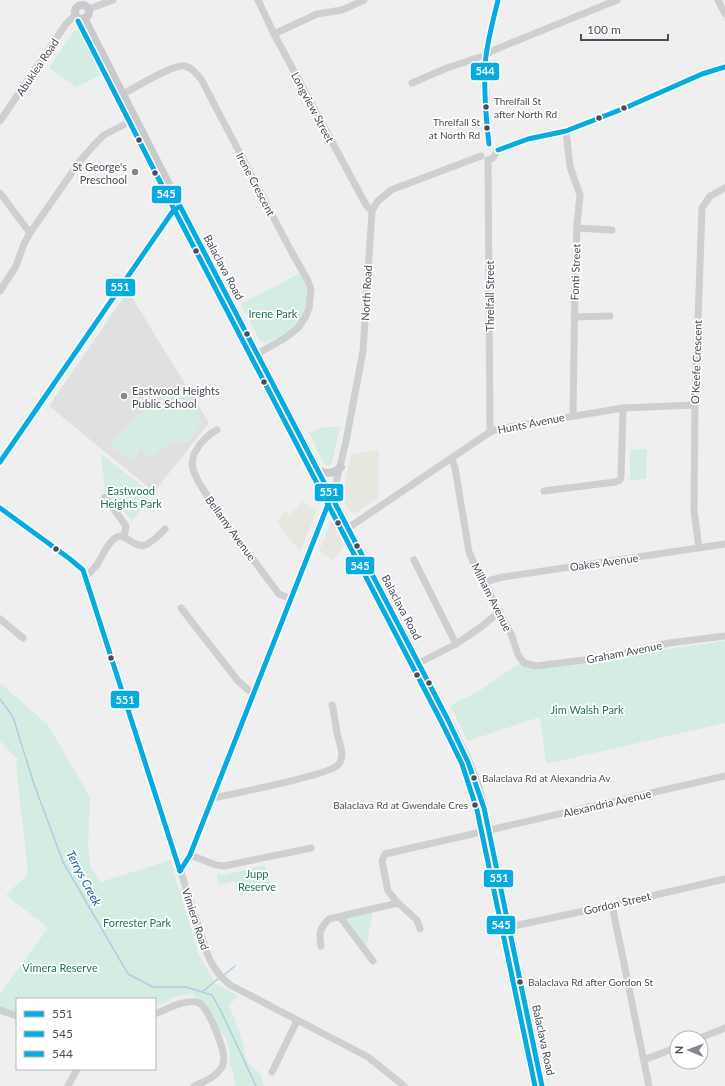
<svg xmlns="http://www.w3.org/2000/svg" width="725" height="1086" font-family="Lato,sans-serif">
<rect width="100%" height="100%" fill="#efefef"/>
<!-- commercial -->
<g fill="#e7e7df">
<polygon points="379,450 378,497 357,512 354,513 351,512 342,498 351,454"/>
<polygon points="302,501 317,510 300,552 277,522 285,511 290,516"/>
<polygon points="332,519 345,542 333,561 319,551"/>
</g>
<!-- education -->
<polygon fill="#e1e0e0" points="128,291 209,423 154,492 49,406"/>
<!-- green -->
<g fill="#d5ece3">
<polygon points="78,30 82,32 103,74 76,87 49,68 74,31"/>
<path d="M300 273C303 279 307 286 307 293 308 309 299 326 286 334 279 337 272 340 266 343L260 341 241 304Z"/>
<polygon points="181,387 203,423 184,445 176,440 172,444 168,444 152,458 142,451 142,447 119,435 141,413 172,388"/>
<polygon points="324,427 340,427 331,466 326,465 322,460 309,432"/>
<polygon points="117,435 141,448 134,461 110,447"/>
<polygon points="647,449 646,479 630,480 630,450"/>
<polygon points="101,454 151,493 133,521 105,491"/>
<polygon points="725,641 725,723 546,764 540,717 468,741 450,706 482,689 520,663 526,667 534,669 554,667 608,662 660,650"/>
<polygon points="0,683 48,725 90,797 88,847 91,868 101,882 170,860 199,955 216,984 239,996 229,1005 240,1034 248,1063 261,1074 264,1086 235,1086 233,1070 229,1064 230,1051 225,1037 193,994 177,996 155,1007 155,999 17,999 17,1013 0,1007 0,994 48,928 6,895 28,874 16,764 18,760 0,741"/>
<polygon points="265,865 271,888 240,895 236,881 219,885 217,873 224,875"/>
<polygon points="373,912 366,948 345,919"/>
</g>
<g fill="none" stroke-linecap="round" stroke-linejoin="round">
<!-- stream -->
<g stroke="#aecde6" stroke-width="1.5">
<polyline points="0,699 13,717 34,784 63,862 128,974 153,987 186,987 212,995 221,1011 256,1086"/>
<polyline points="224,975 235,966"/>
<polyline points="202,992 219,978"/>
</g>
<!-- minor -->
<g stroke="#cdcfd1" stroke-width="7">
<polyline points="258,0 274,34 366,205 372,211"/>
<polyline points="718,0 725,14"/>
<polyline points="89,9 113,0"/>
<polyline points="274,34 317,14 342,10 364,0"/>
<polyline points="412,83 447,68 486,55 494,50 617,0"/>
<path d="M123 94C135 88 174 63 185 66 192 68 196 73 201 79L290 249 307 279 311 289 309 308 306 316 298 328 285 338 257 354"/>
<polyline points="0,121 66,24 76,14"/>
<polyline points="566,131 570,167 580,195 577,225 575,284 573,415"/>
<polyline points="489,144 487,129 485,66 489,37 498,0"/>
<polyline points="498,150 528,139 566,131 625,108 702,74 725,67"/>
<polyline points="488,160 490,432"/>
<polyline points="488,160 493,158 498,150"/>
<polyline points="0,193 30,233"/>
<polyline points="577,228 612,230"/>
<polyline points="0,291 16,266 24,244 30,233 80,161 94,145 104,135 135,119"/>
<polyline points="574,317 610,316"/>
<polyline points="217,430 210,434 200,444 194,454 192,464 194,472 199,483 221,517 279,594 291,599"/>
<polyline points="452,459 455,468 469,552 475,566 512,636 518,655 524,663 536,666 608,657 669,643 725,636"/>
<polyline points="0,462 173,211 180,206"/>
<polyline points="544,491 615,482 620,480 621,477 623,408"/>
<polyline points="105,497 126,526 124,537"/>
<path d="M0 508 70 559 83 570 207 953C212 967 219 976 230 985L368 1057 404 1086"/>
<polyline points="348,528 490,432 498,429 623,408 695,405"/>
<polyline points="699,548 694,510 695,405 702,208 710,196 725,188"/>
<polyline points="414,560 456,644"/>
<path d="M86 576C90 573 93 569 97 565 101 558 109 540 117 537 127 533 134 549 145 545 153 542 159 535 165 529"/>
<polyline points="484,582 503,577 725,544"/>
<polyline points="181,608 238,681 253,694"/>
<polyline points="0,619 23,638"/>
<polyline points="419,663 456,644 481,627 500,611"/>
<path d="M213 798C232 794 330 775 338 765 346 756 339 743 337 733 335 723 335 715 332 705"/>
<polyline points="190,855 216,865 224,866 311,848"/>
<polyline points="180,871 190,855 336,483 346,441 363,351 372,211 377,202 391,190 481,156"/>
<polyline points="612,905 649,1086"/>
<polyline points="340,917 373,961"/>
<polyline points="509,927 612,905 725,879"/>
<polyline points="420,929 417,920 398,903 388,891 382,861 385,854 725,776"/>
<path d="M321 946C319 933 319 929 329 919L398 903"/>
<polyline points="0,1010 17,1016"/>
<path d="M155 1014C168 1009 185 998 199 1003 208 1007 221 1042 223 1052 224 1057 224 1063 222 1067 216 1077 204 1082 194 1086"/>
<polyline points="700,1038 725,1028"/>
<polyline points="644,1060 677,1047"/>
<polyline points="272,1072 297,1021"/>
<polyline points="68,1086 77,1069"/>
</g>
<!-- major -->
<g stroke="#c8cace" stroke-width="8">
<circle cx="82" cy="12" r="7"/>
<path d="M84 18 180 206 432 689C452 728 474 765 484 808L542 1086"/>
<path d="M318 471C328 474 333 474 341 467"/>
</g>
<!-- bus-1 casing -->
<g stroke="#fff" stroke-width="8">
<g id="bus-1">
<polyline points="0,462 173,211 180,206 447,718 468,762 484,808 542,1086"/>
<polyline points="0,508 70,559 83,570 180,871"/>
<polyline points="180,871 190,855 331,497"/>
</g>
</g>
<!-- bus-2 casing -->
<g stroke="#fff" stroke-width="8">
<polyline id="bus-2" points="78,21 174,209 441,721 462,764 477,810 535,1086"/>
</g>
<!-- bus-3 casing -->
<g stroke="#fff" stroke-width="8">
<g id="bus-3">
<path d="M489 144C486 119 484 92 485 67 486 44 493 22 498 0"/>
<polyline points="498,150 528,139 566,131 625,108 702,74 725,67"/>
</g>
</g>
<!-- bus-1 -->
<use href="#bus-1" stroke="#07abe0" stroke-width="5"/>
<!-- bus-2 -->
<use href="#bus-2" stroke="#07abe0" stroke-width="5"/>
<!-- bus-3 -->
<use href="#bus-3" stroke="#07abe0" stroke-width="5"/>
</g>
<!-- markers -->
<g fill="#484d59" stroke="#fff" stroke-width="1.5">
<circle cx="486" cy="107" r="3.5"/>
<circle cx="624" cy="108" r="3.5"/>
<circle cx="599" cy="118" r="3.5"/>
<circle cx="487" cy="128" r="3.5"/>
<circle cx="139" cy="140" r="3.5"/>
<circle cx="155" cy="173" r="3.5"/>
<circle cx="196" cy="251" r="3.5"/>
<circle cx="247" cy="334" r="3.5"/>
<circle cx="264" cy="382" r="3.5"/>
<circle cx="338" cy="523" r="3.5"/>
<circle cx="357" cy="546" r="3.5"/>
<circle cx="56" cy="549" r="3.5"/>
<circle cx="111" cy="658" r="3.5"/>
<circle cx="417" cy="675" r="3.5"/>
<circle cx="429" cy="683" r="3.5"/>
<circle cx="474" cy="778" r="3.5"/>
<circle cx="475" cy="805" r="3.5"/>
<circle cx="520" cy="982" r="3.5"/>
</g>
<g fill="#82868e" stroke="#fff" stroke-width="1.5">
<circle cx="135" cy="172" r="4"/>
<circle cx="124" cy="396" r="4"/>
</g>
<g text-anchor="middle" dominant-baseline="central" stroke-width="3.5" stroke-linejoin="round" paint-order="stroke">
<!-- bus labels -->
<g font-size="10" fill="#484d59" stroke="#fff" text-anchor="start">
<text x="494" y="101">Threlfall St<tspan x="494" dy="13">after North Rd</tspan></text>
<text x="480" y="122" text-anchor="end">Threlfall St<tspan x="480" dy="13">at North Rd</tspan></text>
<text x="482" y="778">Balaclava Rd at Alexandria Av</text>
<text x="468" y="805" text-anchor="end">Balaclava Rd at Gwendale Cres</text>
<text x="528" y="982">Balaclava Rd after Gordon St</text>
</g>
<!-- street labels -->
<g font-size="11" fill="#484d59" stroke="#fff">
<text transform="translate(37 67) rotate(-56)">Abuklea Road</text>
<text transform="translate(313 107) rotate(62)">Longview Street</text>
<text transform="translate(256 184) rotate(62)">Irene Crescent</text>
<text transform="translate(224 267) rotate(62)">Balaclava Road</text>
<text transform="translate(575 272) rotate(-88)">Fonti Street</text>
<text transform="translate(366 293) rotate(-87)">North Road</text>
<text transform="translate(489 296) rotate(-90)">Threlfall Street</text>
<text transform="translate(696 362) rotate(-88)">O'Keefe Crescent</text>
<text transform="translate(531 423) rotate(-11)">Hunts Avenue</text>
<text transform="translate(231 528) rotate(54)">Bellamy Avenue</text>
<text transform="translate(604 562) rotate(-8)">Oakes Avenue</text>
<text transform="translate(492 597) rotate(63)">Milham Avenue</text>
<text transform="translate(402 607) rotate(62)">Balaclava Road</text>
<text transform="translate(624 652) rotate(-11)">Graham Avenue</text>
<text transform="translate(607 803) rotate(-13)">Alexandria Avenue</text>
<text transform="translate(617 903) rotate(-13)">Gordon Street</text>
<text transform="translate(196 919) rotate(72)">Vimiera Road</text>
<text transform="translate(544 1040) rotate(78)">Balaclava Road</text>
</g>
<!-- poi labels -->
<g font-size="11" fill="#484d59" stroke="#fff" text-anchor="end">
<text x="127" y="166">St George's<tspan x="127" dy="13">Preschool</tspan></text>
<text x="132" y="390" text-anchor="start">Eastwood Heights<tspan x="132" dy="13">Public School</tspan></text>
</g>
<!-- park labels -->
<g font-size="11" fill="#20725c" stroke="#fff">
<text x="273" y="313">Irene Park</text>
<text x="131" y="490">Eastwood<tspan x="131" dy="13">Heights Park</tspan></text>
<text x="587" y="709">Jim Walsh Park</text>
<text x="257" y="873">Jupp<tspan x="257" dy="13">Reserve</tspan></text>
<text x="137" y="922">Forrester Park</text>
<text x="60" y="967">Vimera Reserve</text>
</g>
<!-- water labels -->
<g font-size="12" font-style="italic" fill="#1b6298" stroke="#fff">
<text transform="translate(84 878) rotate(62)">Terrys Creek</text>
</g>
</g>
<g stroke="#fff" stroke-width="1.5">
<rect x="470" y="62" width="30" height="19" rx="4" fill="#07abe0"/>
<rect x="151" y="185" width="31" height="19" rx="4" fill="#07abe0"/>
<rect x="105" y="278" width="31" height="19" rx="4" fill="#07abe0"/>
<rect x="314" y="483" width="30" height="19" rx="4" fill="#07abe0"/>
<rect x="345" y="556" width="30" height="19" rx="4" fill="#07abe0"/>
<rect x="110" y="690" width="30" height="19" rx="4" fill="#07abe0"/>
<rect x="483" y="869" width="31" height="19" rx="4" fill="#07abe0"/>
<rect x="486" y="915" width="30" height="20" rx="4" fill="#07abe0"/>
</g>
<g font-size="11" text-anchor="middle" font-weight="bold" fill="#fff">
<text x="485" y="75">544</text>
<text x="166" y="198">545</text>
<text x="120" y="291">551</text>
<text x="329" y="496">551</text>
<text x="360" y="570">545</text>
<text x="125" y="704">551</text>
<text x="499" y="882">551</text>
<text x="501" y="929">545</text>
</g>
<!-- legend -->
<rect x="16" y="998" width="140" height="72" fill="#ffffff" stroke="#b6b8bd"/>
<rect x="24" y="1011" width="20" height="6" fill="#07abe0" stroke="#b6b8bd"/>
<text x="52" y="1018" font-size="12" fill="#484d59">551</text>
<rect x="24" y="1031" width="20" height="6" fill="#07abe0" stroke="#b6b8bd"/>
<text x="52" y="1038" font-size="12" fill="#484d59">545</text>
<rect x="24" y="1051" width="20" height="6" fill="#07abe0" stroke="#b6b8bd"/>
<text x="52" y="1058" font-size="12" fill="#484d59">544</text>
<!-- north arrow -->
<g transform="translate(689 1050) rotate(271)"><circle r="19" fill="#ffffff" stroke="#b6b8bd"/>
<path d="M0-3L7 15L0 10L-7 15Z" fill="#82868e"/>
<text y="-6" font-size="11" font-weight="bold" text-anchor="middle" fill="#484d59">N</text>
</g>
<!-- scale -->
<path d="M581 34v6h87v-6" fill="none" stroke="#484d59" stroke-width="2"/>
<text x="587" y="34" font-size="12" fill="#484d59" stroke="#ffffff" stroke-width="3" paint-order="stroke">100 m</text>
</svg>
